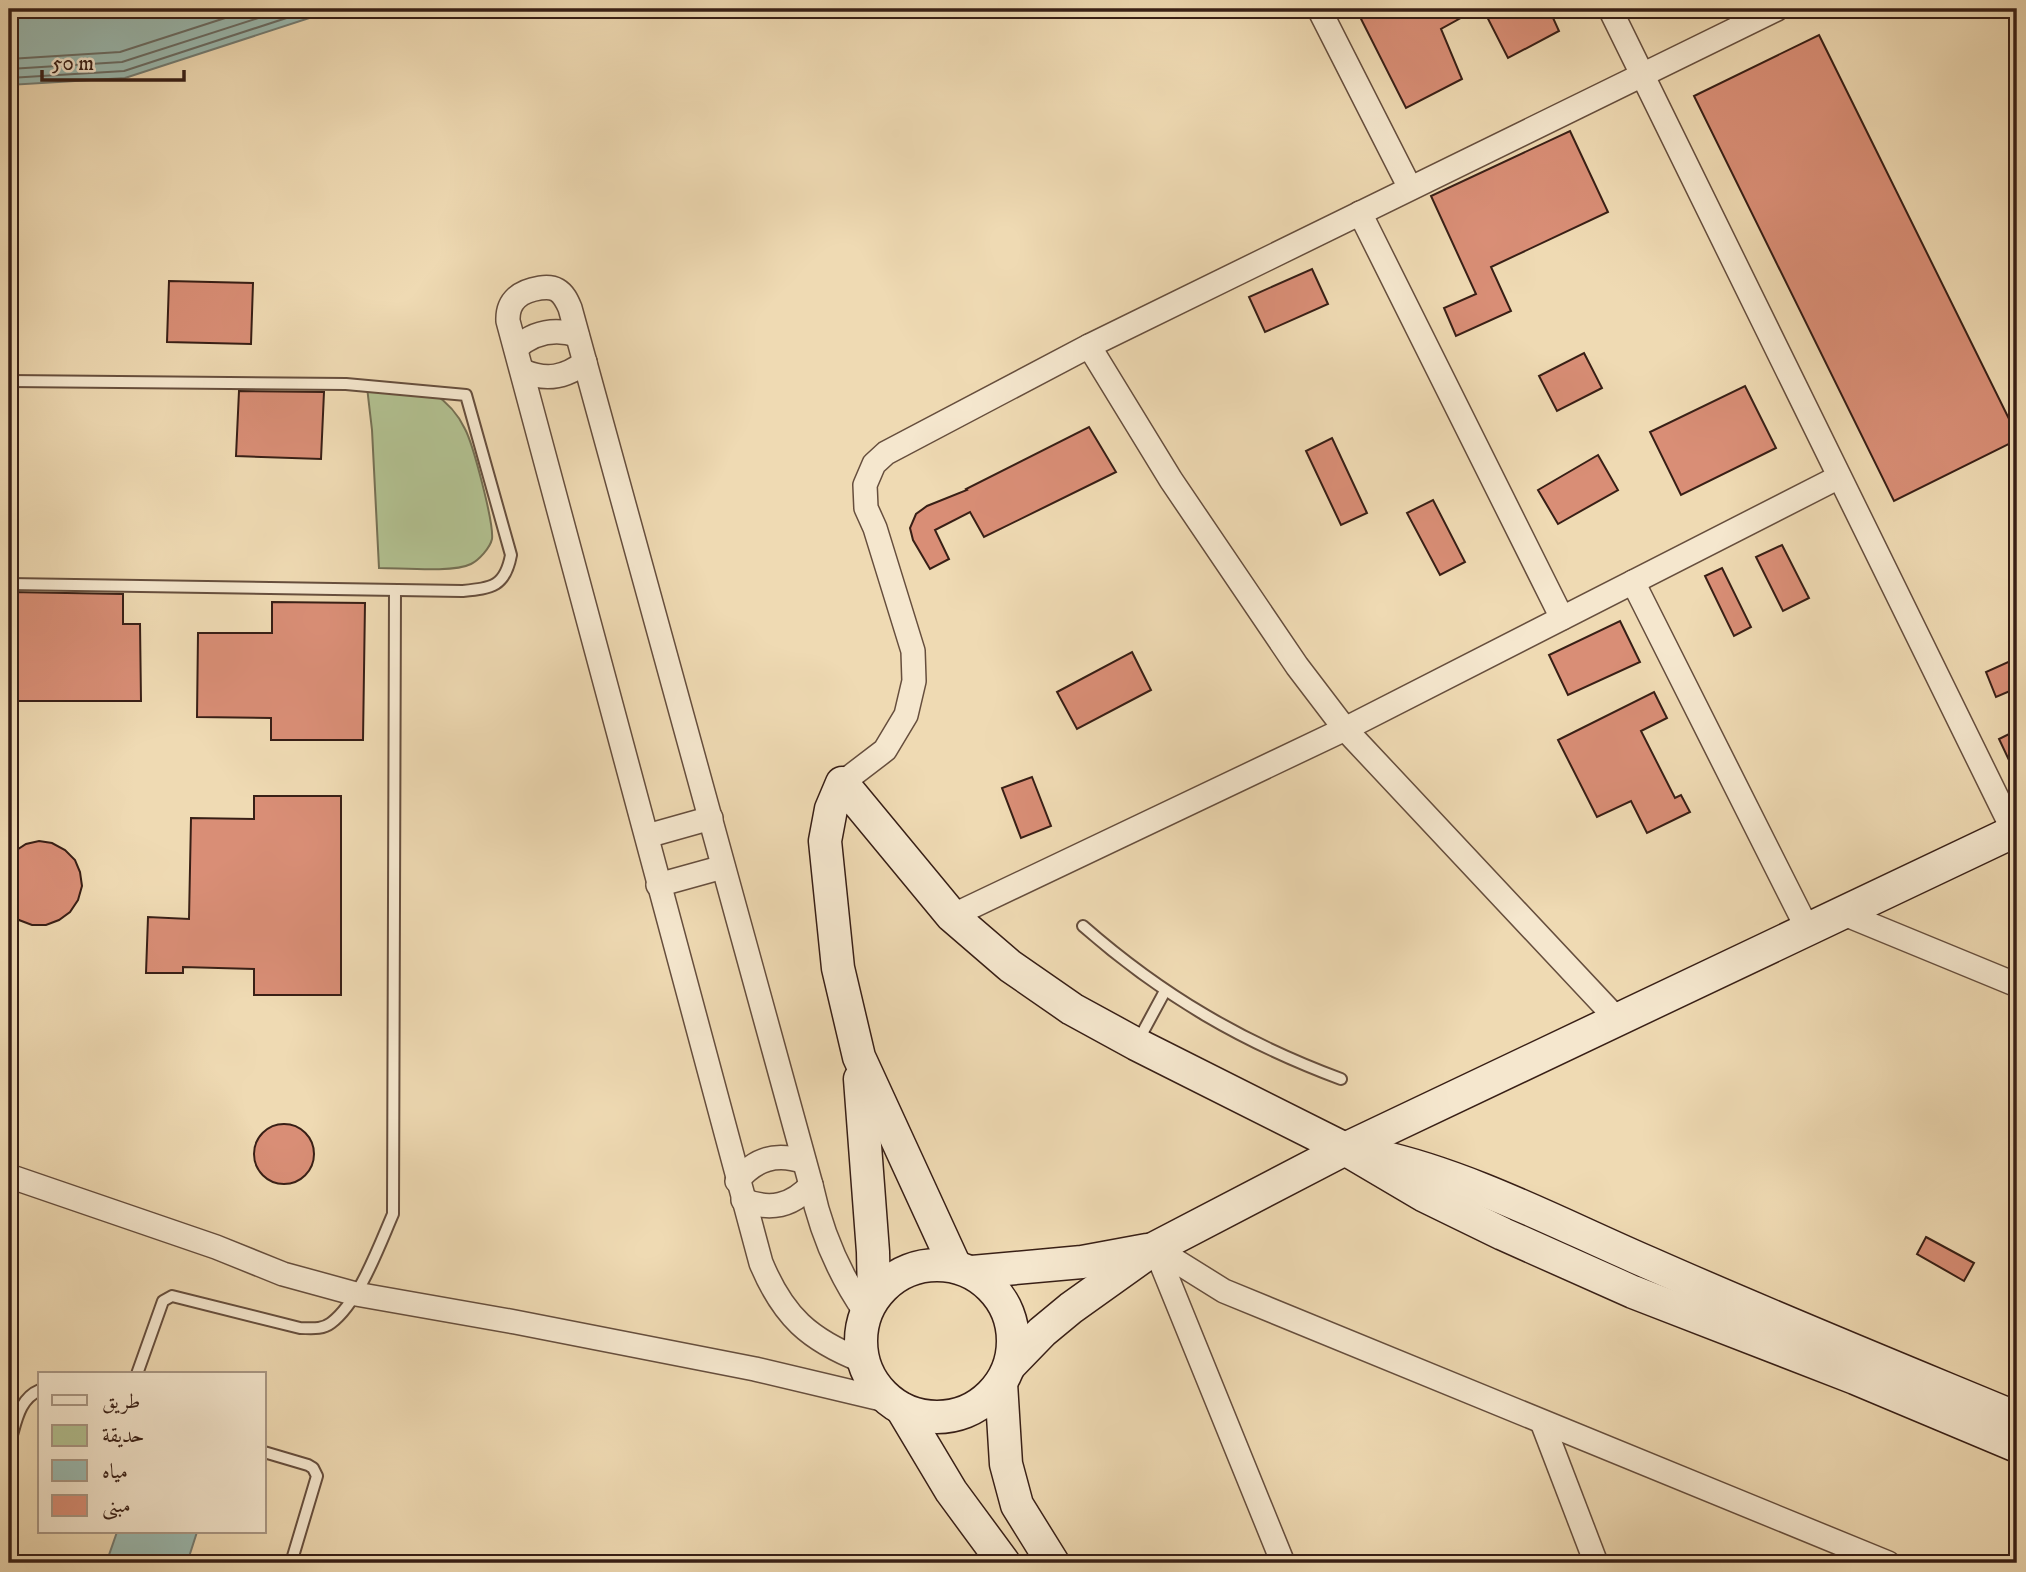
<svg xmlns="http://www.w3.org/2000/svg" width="2026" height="1572" font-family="'IM FELL DW Pica',Amiri,serif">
<rect width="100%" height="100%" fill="#efdab3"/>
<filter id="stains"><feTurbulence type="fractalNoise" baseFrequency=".00286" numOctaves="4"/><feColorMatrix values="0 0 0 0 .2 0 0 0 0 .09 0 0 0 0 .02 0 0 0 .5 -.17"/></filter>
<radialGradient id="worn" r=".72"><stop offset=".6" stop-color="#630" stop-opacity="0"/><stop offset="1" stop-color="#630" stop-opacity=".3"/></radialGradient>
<!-- green -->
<path fill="#b2c191" stroke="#757054" stroke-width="2" d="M367 387 433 393C447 402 458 414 465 429 473 444 494 523 492 539 490 548 479 560 471 564 453 573 402 568 379 568L372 430Z"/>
<!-- water -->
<g fill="#9abab1" stroke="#737c73" stroke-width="2">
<polygon points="9,9 337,9 125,78 9,85"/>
<polygon points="117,1532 197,1532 187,1563 132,1563 109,1555"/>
</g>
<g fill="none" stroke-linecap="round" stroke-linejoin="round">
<!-- shore -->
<g stroke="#696c64" stroke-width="2">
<polyline points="9,59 120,52 253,9"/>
<polyline points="9,69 122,62 286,9"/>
<polyline points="9,78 124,71 314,9"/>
</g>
</g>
<!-- building -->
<g fill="#d98e76" stroke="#381f16" stroke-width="2">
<polygon points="1356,9 1477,9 1441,29 1462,79 1406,108"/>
<polygon points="1483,9 1549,9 1559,31 1508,58"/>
<polygon points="1819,35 2017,435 2017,440 1894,501 1694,96"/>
<polygon points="1570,131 1608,212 1491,267 1511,311 1456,336 1444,308 1476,294 1431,196"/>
<polygon points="1312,269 1328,304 1265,332 1249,297"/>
<polygon points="169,281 253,283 251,344 167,342"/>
<polygon points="1584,353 1602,388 1557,411 1539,376"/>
<polygon points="1745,386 1776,448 1681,495 1650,432"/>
<polygon points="239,391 324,392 321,459 236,456"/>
<polygon points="1089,427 1116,472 984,537 970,512 935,530 949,559 930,569 913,540 910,528 916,514 927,506 967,490 966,489"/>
<polygon points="1332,438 1367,513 1341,525 1306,451"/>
<polygon points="1598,455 1618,490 1558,524 1538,490"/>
<polygon points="1433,500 1465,562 1440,575 1407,513"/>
<polygon points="1782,545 1809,598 1783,611 1756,557"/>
<polygon points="1722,568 1751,627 1734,636 1705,576"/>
<polygon points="9,592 123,594 123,624 140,624 141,701 9,701"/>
<polygon points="272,602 365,603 363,740 271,740 271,718 197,717 198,633 272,633"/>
<polygon points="1620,621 1640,662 1568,695 1549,655"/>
<polygon points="1132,652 1151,690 1077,729 1057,692"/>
<polygon points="2017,658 2017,688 1996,697 1986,672"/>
<polygon points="1654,692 1667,718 1641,731 1675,798 1681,795 1690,812 1647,833 1631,801 1597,817 1558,740"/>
<polygon points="2017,730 2017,777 1999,739"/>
<polygon points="1032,777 1051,826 1021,838 1002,788"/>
<polygon points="254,796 341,796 341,995 254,995 254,969 183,967 183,973 146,973 148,917 189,919 191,818 254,819"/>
<polygon points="39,841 52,843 65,850 75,860 80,872 82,886 78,900 70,912 59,920 46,925 32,925 19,920 9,912 9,855 26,844"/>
<circle cx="284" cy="1154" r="30"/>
<polygon points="1926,1237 1974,1263 1964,1281 1917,1254"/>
</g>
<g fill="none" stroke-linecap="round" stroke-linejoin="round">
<!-- lane casing -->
<g stroke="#664e3d" stroke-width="14">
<g id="lane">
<path d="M9 381 346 384 466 395 511 555C505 587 492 588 462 591L9 584"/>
<path d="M1083 926C1163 996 1242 1042 1341 1079"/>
<polyline points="1138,1041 1165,991"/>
<path d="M137 1374 163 1301 172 1296 300 1328C310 1328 322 1330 331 1323 359 1302 379 1246 393 1214L395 591"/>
<path d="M9 1445C16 1424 18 1399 40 1390"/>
<polyline points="264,1452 308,1465 313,1468 317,1476 291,1563"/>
</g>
</g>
<!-- street casing -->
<g stroke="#664e3d" stroke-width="26">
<g id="street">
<polyline points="1319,9 1410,188"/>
<polyline points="1610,9 2014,832"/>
<polyline points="1360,213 1562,618"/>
<polyline points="1089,346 1171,480 1297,666 1345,729 1618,1020"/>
<path d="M516 348C534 332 554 328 577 335"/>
<path d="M523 371C546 381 565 378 585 362"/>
<polyline points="1633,582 1808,930"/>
<polyline points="842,783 885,750 906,715 914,681 913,651 875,528 866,508 865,485 874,464 886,453 1089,346 1777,9"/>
<polyline points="647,836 711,818"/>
<polyline points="658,885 723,867"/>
<polyline points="1842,913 2017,985"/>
<polyline points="952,916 1345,729 1839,477"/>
<polyline points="9,1176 216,1247 283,1274 356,1294 515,1322 755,1369 890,1401"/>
<path d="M737 1181C755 1159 777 1152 804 1162"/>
<path d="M743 1200C770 1211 792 1206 811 1185"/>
<polyline points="1155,1248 1224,1291 1888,1563"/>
<polyline points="1155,1248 1283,1563"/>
<path d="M863 1361C809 1340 783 1316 761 1263L508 321C507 300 521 291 540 288 546 287 552 287 557 290 564 294 567 301 570 308L811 1185C821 1232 838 1273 866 1313"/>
<polyline points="1542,1422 1596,1563"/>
</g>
</g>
<!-- secondary casing -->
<g stroke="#381f16" stroke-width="35">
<g id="secondary">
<polyline points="860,1079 873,1252 874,1297"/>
<path d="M1377 1156C1469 1176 1563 1226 1649 1263 1771 1317 1894 1367 2017 1418"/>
<circle cx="937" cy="1341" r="76"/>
<polyline points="955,1266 859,1057 838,968 825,841 831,809 842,783 952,916 1010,966 1072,1009 1136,1044 1345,1149 1423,1195 1503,1234 1633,1292 1855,1378 2017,1446"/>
<polyline points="972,1272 1082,1262 1147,1250"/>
<polyline points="1010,1365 1042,1332 1071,1308 1155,1248 1345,1149 2017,830"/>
<polyline points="1001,1383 1006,1464 1017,1505 1053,1563"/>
<polyline points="902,1409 951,1491 1004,1563"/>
</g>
</g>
<!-- lane -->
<use href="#lane" stroke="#f5e7ce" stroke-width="10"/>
<!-- street -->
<use href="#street" stroke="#f5e7ce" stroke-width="23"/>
<!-- secondary -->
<use href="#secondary" stroke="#f5e7ce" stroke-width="32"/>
</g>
<!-- margin -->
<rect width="2026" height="1572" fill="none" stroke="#efdab3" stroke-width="35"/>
<rect x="10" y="10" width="2005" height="1551" fill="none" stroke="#381f16" stroke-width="3.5"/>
<rect x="18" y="18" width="1991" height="1537" fill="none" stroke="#381f16" stroke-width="2"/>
<!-- legend -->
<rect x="38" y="1372" width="228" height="161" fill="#f5e7ce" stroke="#a99784" stroke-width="2"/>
<rect x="52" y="1395" width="35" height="10" fill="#f5e7ce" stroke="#a99784" stroke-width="2"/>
<text x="102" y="1408" font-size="21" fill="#381f16">طريق</text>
<rect x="52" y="1425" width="35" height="21" fill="#b2c191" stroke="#a99784" stroke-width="2"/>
<text x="102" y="1442" font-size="21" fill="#381f16">حديقة</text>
<rect x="52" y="1460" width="35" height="21" fill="#9abab1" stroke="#a99784" stroke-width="2"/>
<text x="102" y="1478" font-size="21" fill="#381f16">مياه</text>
<rect x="52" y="1495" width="35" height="21" fill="#d98e76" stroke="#a99784" stroke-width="2"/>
<text x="102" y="1512" font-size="21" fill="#381f16">مبنى</text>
<!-- scale -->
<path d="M42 70v10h142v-10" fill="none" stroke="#381f16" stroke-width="3.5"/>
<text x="52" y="70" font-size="21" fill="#381f16" stroke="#f5e7ce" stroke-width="5" paint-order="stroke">50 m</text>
<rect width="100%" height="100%" filter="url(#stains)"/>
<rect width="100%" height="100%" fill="url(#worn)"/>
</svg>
